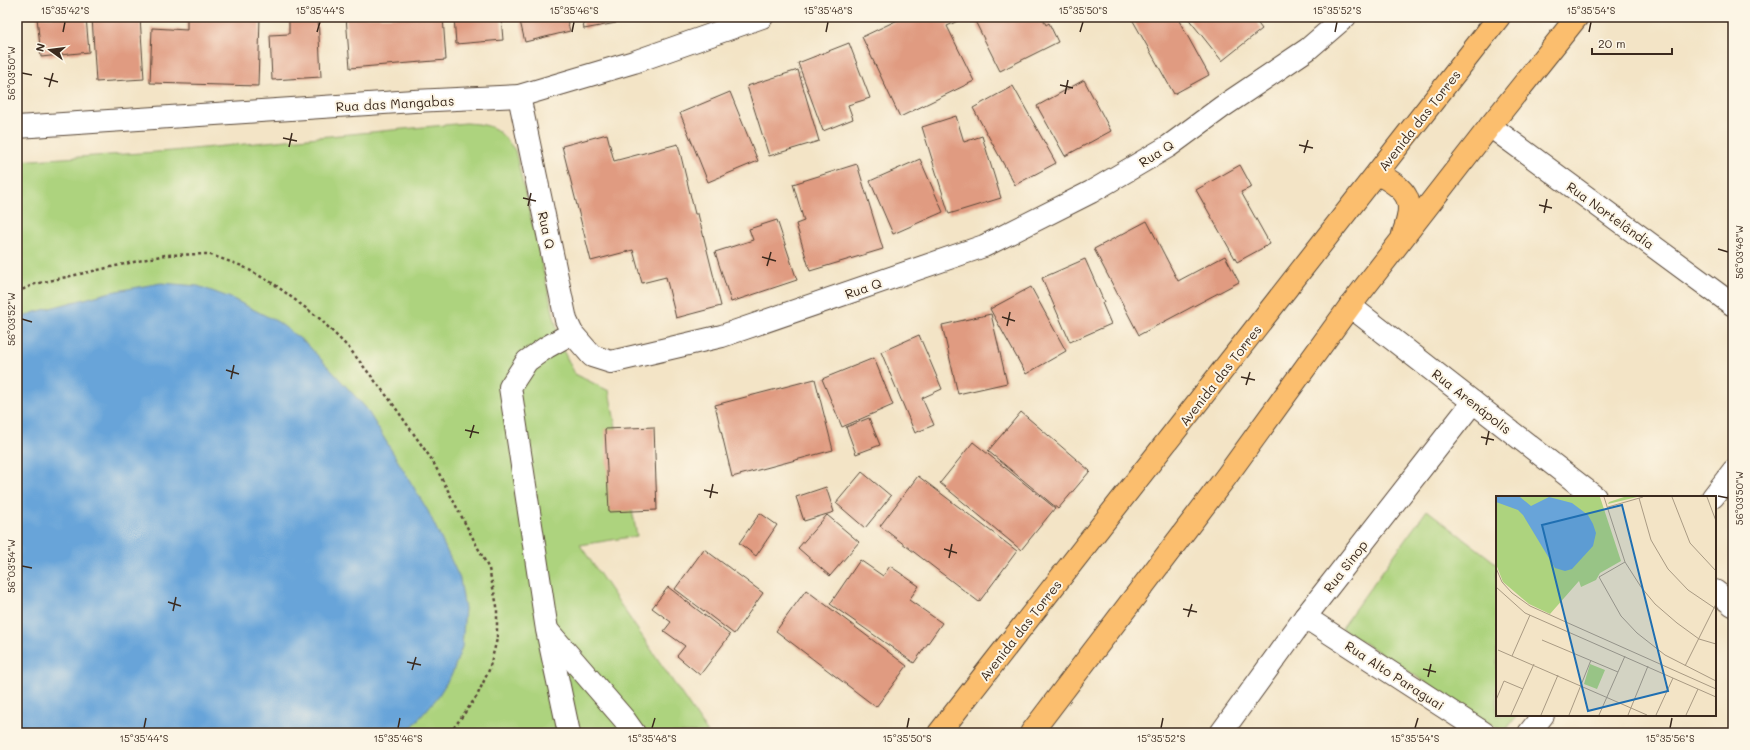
<svg xmlns="http://www.w3.org/2000/svg" width="1750" height="750" font-family="Mali,sans-serif">
<rect width="100%" height="100%" fill="#fcf5e5"/>
<filter id="ink" filterUnits="userSpaceOnUse"><feTurbulence type="fractalNoise" baseFrequency=".025" numOctaves="2"/><feDisplacementMap in="SourceGraphic" scale="8" xChannelSelector="R" yChannelSelector="G"/><feConvolveMatrix kernelMatrix="1 2 1 2 8 2 1 2 1" color-interpolation-filters="sRGB"/></filter>
<filter id="wash" filterUnits="userSpaceOnUse"><feTurbulence type="fractalNoise" baseFrequency=".012" numOctaves="4" result="noise"/><feDisplacementMap in="SourceGraphic" scale="16" xChannelSelector="R" yChannelSelector="G"/><feGaussianBlur stdDeviation="0.9" result="paint"/><feColorMatrix in="noise" values="0 0 0 0 0 0 0 0 0 0 0 0 0 0 0 0 0 1.4 0 .05"/><feComposite in="paint" operator="in"/></filter>
<g filter="url(#wash)">
<rect width="100%" height="100%" fill="#f3e4c6"/>
<!-- green -->
<g fill="#add37e" stroke="#747e4e">
<path d="M466 123C496 125 497 128 515 150L561 346 575 374 609 391 637 536 580 545 708 733H17V161L172 151Z"/>
<polygon points="1427,510 1497,564 1497,715 1517,715 1504,733 1341,628"/>
</g>
<!-- water -->
<polygon fill="#68a4d9" stroke="#52677c" points="161,283 198,286 231,298 278,322 307,344 366,408 428,511 460,579 465,609 462,647 452,674 437,698 410,729 403,733 17,733 17,320 35,312 111,292"/>
<g id="blocks">
<!-- building -->
<g fill="#e09b81">
<polygon points="37,17 86,17 89,52 41,57"/>
<polygon points="92,17 140,17 144,79 96,82"/>
<polygon points="187,17 260,17 258,86 150,83 152,28 187,30"/>
<polygon points="289,17 318,17 321,77 272,80 270,35 289,34"/>
<polygon points="346,17 443,17 446,60 350,68"/>
<polygon points="454,17 501,17 503,40 456,44"/>
<polygon points="519,17 566,17 570,31 525,42"/>
<polygon points="582,17 615,17 616,23 584,29"/>
<polygon points="904,17 966,17 947,26 974,81 900,117 862,37"/>
<polygon points="973,17 1042,17 1046,25 1049,23 1058,42 1000,71"/>
<polygon points="1135,17 1177,17 1209,75 1174,94 1132,19"/>
<polygon points="1187,17 1253,17 1262,29 1222,61"/>
<polygon points="849,43 870,98 848,105 853,119 823,131 798,63"/>
<polygon points="798,70 819,141 769,156 747,86"/>
<polygon points="1084,80 1111,131 1065,156 1037,106"/>
<polygon points="1013,86 1056,163 1015,185 973,108"/>
<polygon points="730,92 758,161 708,182 680,113"/>
<polygon points="956,116 964,142 982,136 1001,198 949,214 922,127"/>
<polygon points="607,134 614,161 678,144 695,214 698,214 721,306 676,318 666,277 642,283 633,250 591,261 562,146"/>
<polygon points="920,159 943,212 893,234 870,181"/>
<polygon points="857,164 883,249 810,271 796,224 804,221 793,184"/>
<polygon points="1240,165 1252,187 1241,192 1270,244 1237,262 1196,190"/>
<polygon points="777,220 797,280 731,302 715,252 753,240 749,229"/>
<polygon points="1147,221 1178,281 1225,256 1239,282 1139,335 1094,249"/>
<polygon points="1085,259 1104,302 1102,303 1111,324 1070,342 1042,278"/>
<polygon points="1031,287 1066,351 1026,374 990,309"/>
<polygon points="991,314 1007,383 958,394 942,325"/>
<polygon points="919,335 942,389 922,398 934,425 915,433 881,352"/>
<polygon points="874,358 893,405 842,427 822,379"/>
<polygon points="815,379 833,450 732,477 715,405"/>
<polygon points="1021,412 1090,471 1058,509 988,451"/>
<polygon points="869,418 880,445 856,454 846,427"/>
<polygon points="654,427 657,510 609,512 605,429"/>
<polygon points="973,442 1055,508 1021,550 940,483"/>
<polygon points="862,472 891,496 865,528 836,503"/>
<polygon points="918,476 1017,551 979,602 880,526"/>
<polygon points="826,487 834,512 804,521 796,497"/>
<polygon points="760,513 777,525 756,556 739,543"/>
<polygon points="827,515 859,542 830,576 798,548"/>
<polygon points="704,549 763,593 734,634 675,589"/>
<polygon points="860,560 883,576 890,566 919,586 909,600 942,623 914,663 830,604"/>
<polygon points="668,587 730,635 700,675 677,656 685,646 664,631 671,622 652,608"/>
<polygon points="806,590 907,666 876,707 776,631"/>
</g>
</g>
</g>
<g filter="url(#ink)">
<use href="#blocks" fill-opacity="0" stroke="#574637" stroke-width="1"/>
<g fill="none" stroke-linecap="round" stroke-linejoin="round">
<!-- minor casing -->
<g stroke="#574637" stroke-width="24">
<g id="minor">
<polyline points="519,96 566,320 572,333 592,356 611,362 722,336 984,246 1091,192 1169,146 1222,107 1308,49 1345,17"/>
<polyline points="1490,126 1733,305"/>
<polyline points="17,127 414,101 519,96 634,62 762,17"/>
<polyline points="1350,306 1595,497"/>
<polyline points="1713,497 1733,471"/>
<polyline points="1715,591 1733,605"/>
<polyline points="1305,617 1484,733"/>
<polyline points="548,631 624,719 634,733"/>
<polyline points="569,733 547,630 510,387 527,361 547,347 572,333"/>
<polyline points="1221,733 1305,617 1473,402"/>
<polyline points="1529,733 1543,715"/>
</g>
</g>
<!-- major casing -->
<g stroke="#574637" stroke-width="24">
<g id="major">
<path d="M1378 174C1408 190 1416 200 1403 234"/>
<polyline points="939,733 1499,17"/>
<polyline points="1031,733 1226,477 1350,306 1490,126 1577,17"/>
</g>
</g>
<!-- path -->
<polyline stroke="#574637" stroke-width="2.5" stroke-dasharray="3 3" stroke-linecap="butt" points="17,292 35,284 165,255 208,254 242,266 274,284 319,318 349,348 390,400 432,460 489,569 497,606 497,639 489,670 477,696 450,733"/>
<!-- minor -->
<use href="#minor" stroke="#fff" stroke-width="22"/>
<!-- major -->
<use href="#major" stroke="#fbbe6e" stroke-width="22"/>
</g>
</g>
<!-- ticks -->
<path fill="none" stroke="#3b2a1e" stroke-width="1.5" d="M63 32 65 22M317 32 320 22M572 32 574 22M826 32 828 22M1080 32 1083 22M1335 32 1337 22M1589 32 1591 22M22 73 32 75M44 78 58 82M1060 85 1073 88M49 87 53 73M1065 94 1068 80M283 138 297 141M1299 145 1313 148M289 147 292 133M1304 153 1308 140M523 198 536 201M1539 205 1552 208M528 206 531 193M1544 213 1547 199M1718 249 1728 252M762 257 776 261M767 266 771 252M1002 317 1015 321M22 319 32 322M1007 326 1010 312M226 370 239 374M1241 377 1255 380M231 379 234 365M1246 385 1250 372M465 430 479 433M1481 437 1494 440M470 438 474 425M1486 445 1489 431M704 490 718 493M1718 496 1728 498M710 498 713 484M944 549 957 553M949 558 952 544M22 566 32 568M168 602 181 606M1183 609 1197 612M173 611 176 597M1188 617 1192 604M407 662 421 665M1423 669 1436 672M412 670 416 657M1428 677 1431 664M144 728 146 718M398 728 400 718M652 728 655 718M907 728 909 718M1161 728 1163 718M1415 728 1418 718M1670 728 1672 718"/>
<g text-anchor="middle" dominant-baseline="central" stroke-width="4" stroke-linejoin="round" paint-order="stroke">
<!-- street labels -->
<g font-size="13" fill="#3b2a1e" stroke="#fcf5e5">
<text transform="translate(395 103) rotate(-3)">Rua das Mangabas</text>
<text transform="translate(1419 120) rotate(-52)">Avenida das Torres</text>
<text transform="translate(1156 153) rotate(-32)">Rua Q</text>
<text transform="translate(1611 215) rotate(36)">Rua Nortelândia</text>
<text transform="translate(547 230) rotate(78)">Rua Q</text>
<text transform="translate(863 288) rotate(-19)">Rua Q</text>
<text transform="translate(1220 375) rotate(-52)">Avenida das Torres</text>
<text transform="translate(1472 401) rotate(38)">Rua Arenápolis</text>
<text transform="translate(1345 566) rotate(-52)">Rua Sinop</text>
<text transform="translate(1020 630) rotate(-52)">Avenida das Torres</text>
<text transform="translate(1395 675) rotate(33)">Rua Alto Paraguai</text>
</g>
</g>
<!-- overview -->
<g transform="translate(1496 496)">
<rect width="220" height="220" fill="#f3e4c6"/>
<path d="M0 1H104L125 65 104 77 100 84 85 91 83 85 54 118 33 108 7 86 0 68ZM128 1H141L112 8 113 6ZM94 168 109 174 101 193 88 188Z" fill="#add37e"/>
<path d="M0 1H24L35 10 53 1 76 7 92 19 97 28 100 37 97 50 76 73 69 75 59 72 27 19 22 14 0 6Z" fill="#68a4d9"/>
<path fill="none" stroke="#a99a83" stroke-width="1" d="M108 1 129 66 145 91 159 108 181 127 203 143 220 148M176 1 194 47 220 75M211 1 220 25M143 2 155 44 172 73 192 94 220 113M112 11 147 1M129 66 103 81 125 120 141 137 169 159 220 185M0 72 6 86 16 97 34 110 220 193M0 91 29 117 220 201M46 144 122 176M2 154 151 219M16 160 34 119M189 170 220 108M0 204 8 185 27 193M15 219 38 168M45 219 62 179M73 219 95 164M103 219 129 160M132 219 152 170M160 219 177 182M190 219 202 193"/>
<path fill="#1f6fb2" fill-opacity="0.15" stroke="#1f6fb2" stroke-width="2" d="M126 9 172 195 92 215 46 29Z"/>
<rect width="220" height="220" fill="none" stroke="#3b2a1e" stroke-width="2"/>
</g>
<!-- margin -->
<rect width="1750" height="750" fill="none" stroke="#fcf5e5" stroke-width="44"/>
<!-- north arrow -->
<g transform="translate(50 50) rotate(284)" stroke="#fcf5e5" stroke-width="3" paint-order="stroke">
<path d="M0-3L7 15L0 10L-7 15Z" fill="#3b2a1e"/>
<text y="-6" font-size="11" font-weight="bold" text-anchor="middle" fill="#3b2a1e">N</text>
</g>
<!-- scale -->
<path d="M1592 48v6h80v-6" fill="none" stroke="#3b2a1e" stroke-width="2"/>
<text x="1598" y="48" font-size="12" fill="#3b2a1e" stroke="#fcf5e5" stroke-width="3" paint-order="stroke">20 m</text>
<rect x="22" y="22" width="1706" height="706" fill="none" stroke="#3b2a1e" stroke-width="1.5"/>
<g font-size="10" text-anchor="middle" fill="#3b2a1e">
<text x="65" y="14">15°35'42"S</text>
<text x="320" y="14">15°35'44"S</text>
<text x="574" y="14">15°35'46"S</text>
<text x="828" y="14">15°35'48"S</text>
<text x="1083" y="14">15°35'50"S</text>
<text x="1337" y="14">15°35'52"S</text>
<text x="1591" y="14">15°35'54"S</text>
<text transform="translate(11 73) rotate(-90)" y="4">56°03'50"W</text>
<text transform="translate(1739 252) rotate(-90)" y="4">56°03'48"W</text>
<text transform="translate(11 319) rotate(-90)" y="4">56°03'52"W</text>
<text transform="translate(1739 498) rotate(-90)" y="4">56°03'50"W</text>
<text transform="translate(11 566) rotate(-90)" y="4">56°03'54"W</text>
<text x="144" y="742">15°35'44"S</text>
<text x="398" y="742">15°35'46"S</text>
<text x="652" y="742">15°35'48"S</text>
<text x="907" y="742">15°35'50"S</text>
<text x="1161" y="742">15°35'52"S</text>
<text x="1415" y="742">15°35'54"S</text>
<text x="1670" y="742">15°35'56"S</text>
</g>
</svg>
